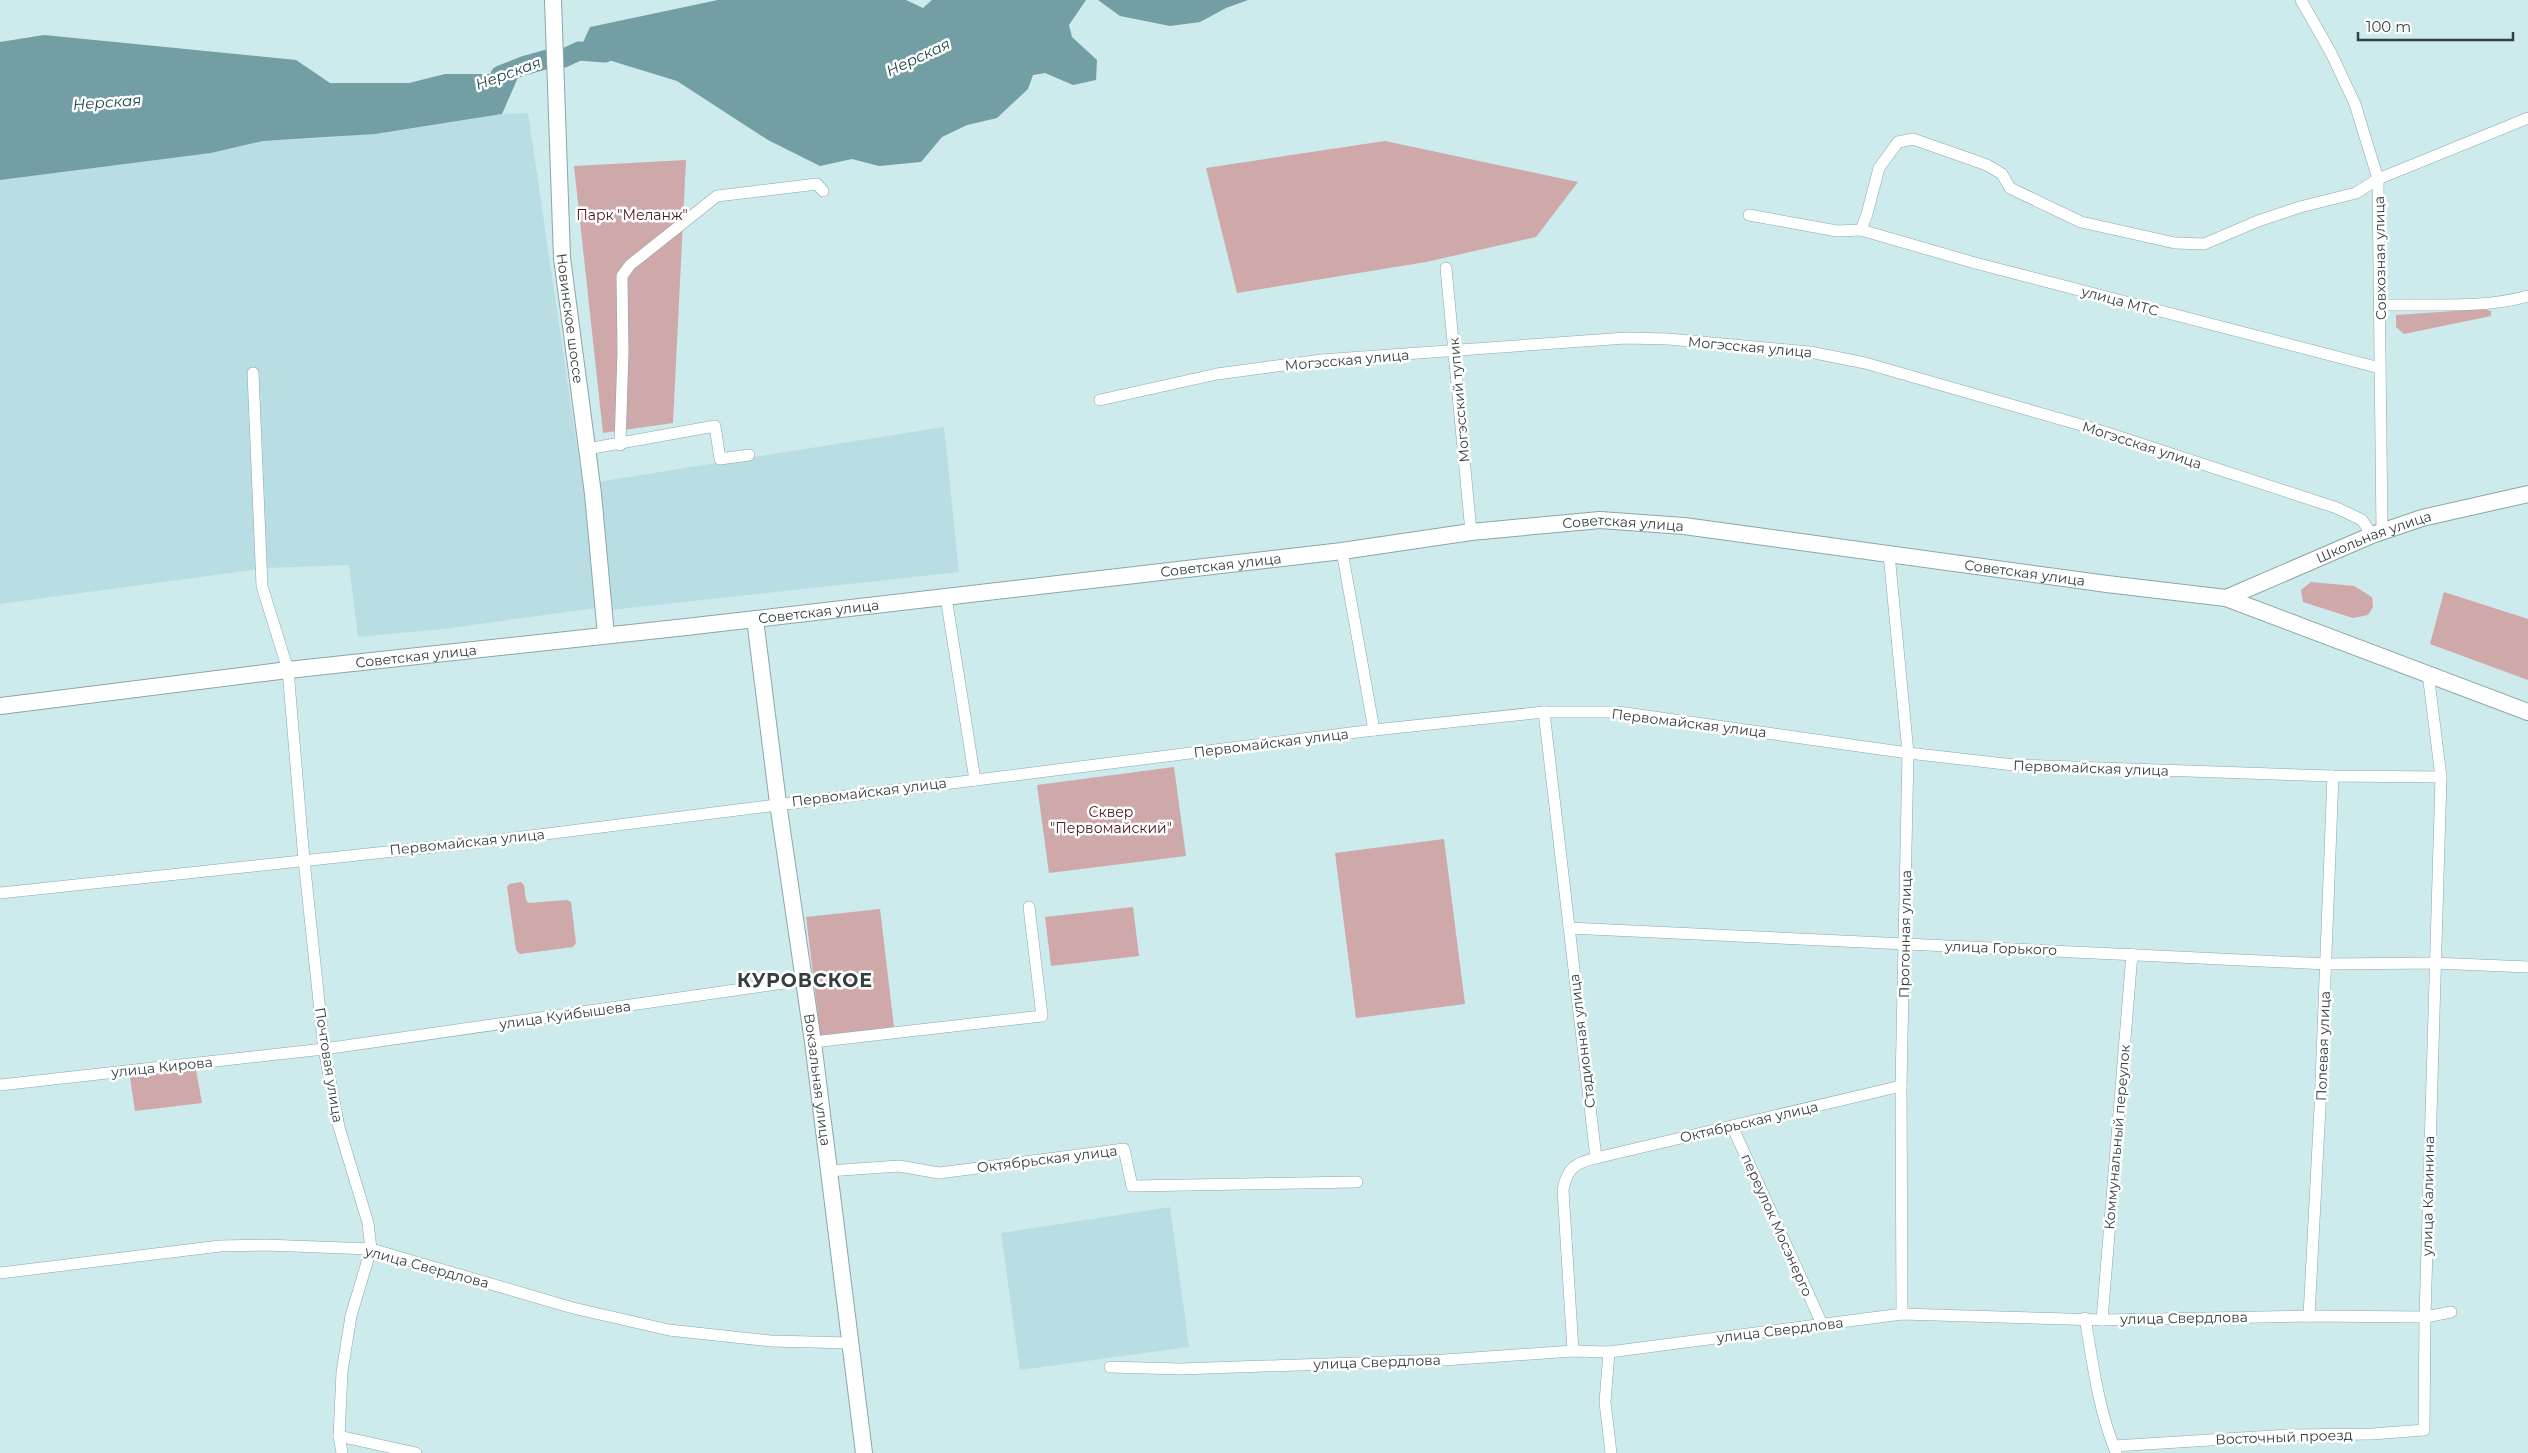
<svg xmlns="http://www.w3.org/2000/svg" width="2528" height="1453" font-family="Montserrat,sans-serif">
<rect width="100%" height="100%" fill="#cdeaed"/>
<!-- built -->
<g fill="#b8dee3">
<polygon points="528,113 587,514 596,608 443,629 358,637 349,565 267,568 0,604 0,180 211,153 263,141 328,138 409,129 502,114"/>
<polygon points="944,427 959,572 611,610 597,482"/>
<polygon points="1170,1207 1189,1347 1020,1370 1001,1233"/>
</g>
<!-- green -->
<g fill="#cfa8aa">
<polygon points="1385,141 1578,182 1536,237 1426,262 1237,293 1206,168"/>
<polygon points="686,160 673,423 603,433 574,166"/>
<polygon points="2483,309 2491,311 2491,316 2404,334 2396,327 2396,315"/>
<polygon points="2311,582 2354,586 2372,597 2373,607 2368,615 2353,618 2303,602 2301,590"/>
<polygon points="2444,592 2528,619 2528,680 2430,644"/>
<polygon points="1174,767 1186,856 1049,873 1037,785"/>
<polygon points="1444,839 1465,1004 1356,1018 1335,853"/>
<polygon points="521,882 524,885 526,900 529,903 567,900 571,902 576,943 573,947 520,954 516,950 507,887 509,884"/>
<polygon points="1133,907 1139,956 1051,966 1045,917"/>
<polygon points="880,909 894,1027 821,1039 806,917"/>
<polygon points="196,1070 202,1103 135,1111 130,1077"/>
</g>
<!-- water -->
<g fill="#729ea4">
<polygon points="718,0 906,0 923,8 932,0 1086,0 1069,25 1072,37 1097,60 1096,80 1073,85 1045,73 1033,75 1028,89 997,118 967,125 942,137 921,162 879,166 852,159 820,166 768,140 677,81 579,51 590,27"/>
<polygon points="1098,0 1248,0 1226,8 1200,22 1170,26 1120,16"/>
<polygon points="44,35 296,60 330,83 409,83 445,74 497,74 523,66 502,114 375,134 263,141 211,153 0,180 0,42"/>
</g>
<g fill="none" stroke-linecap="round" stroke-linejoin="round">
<!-- river -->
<polyline stroke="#729ea4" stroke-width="19" points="500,75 523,66 555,57 564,58 579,51 605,53"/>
<!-- street casing -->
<g stroke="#8ba6aa" stroke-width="12">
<g id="street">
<polyline points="2301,0 2331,53 2355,104 2378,179 2382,532"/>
<polyline points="1749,215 1837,231 1861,230 1867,214 1879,168 1898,142 1913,139 1987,165 2002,174 2010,188 2081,222 2175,243 2204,244 2258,221 2300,207 2356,193 2378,179 2528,118"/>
<polyline points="1861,230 1975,263 2380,368"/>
<polyline points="1446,268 1471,532"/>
<path d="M2381 305C2429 304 2482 309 2528 296"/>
<polyline points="253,373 262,586 288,670 304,860 324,1049 339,1127 368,1223 371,1249 351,1316 342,1372 339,1436 342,1453"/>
<polyline points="1100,400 1217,374 1321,360 1626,338 1668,339 1810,352 1865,363 2095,429 2337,508 2362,520 2372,535"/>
<polyline points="620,445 623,352 622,276 630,265 717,196 817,184 823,191"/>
<polyline points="587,449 715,426 720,459 749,455"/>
<polyline points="1342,551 1374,730"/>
<polyline points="1889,554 1908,753 1901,1086 1902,1314"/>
<polyline points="946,597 975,780"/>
<path d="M1544 712 1596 1158C1575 1163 1567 1168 1563 1190L1573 1351"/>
<polyline points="0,893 490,841 1374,730 1544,712 1618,712 1908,753 2014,765 2333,776 2441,777 2428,673"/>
<polyline points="1569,928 2326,964 2434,963 2528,967"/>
<polyline points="813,1042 1042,1016 1029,907"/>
<polyline points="0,1085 324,1049 805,980"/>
<polyline points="1732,1126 1822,1324"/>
<polyline points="1596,1158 1901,1086"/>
<polyline points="828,1171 899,1166 939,1173 1124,1149 1132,1186 1357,1182"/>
<polyline points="0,1273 220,1246 265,1245 371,1249 573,1308 669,1330 771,1341 850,1343"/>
<polyline points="2309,1316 2320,1107 2333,776"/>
<path d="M2085 1318C2093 1364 2098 1409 2116 1452"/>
<polyline points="2102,1320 2132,954"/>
<polyline points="1609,1352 1605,1402 1611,1453"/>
<polyline points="1110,1367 1180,1369 1444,1360 1573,1351 1609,1352 1902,1314 2102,1320 2309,1316 2425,1317 2451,1312"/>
<polyline points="339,1436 416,1453"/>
<polyline points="2114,1446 2290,1435 2372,1434 2424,1430 2425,1317 2441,777"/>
</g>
</g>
<!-- secondary casing -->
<g stroke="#8ba6aa" stroke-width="18">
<g id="secondary">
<path id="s1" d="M553 0 562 258 593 494 606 635"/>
<path id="s2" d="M2226 598 2372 535 2422 518 2528 494"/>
<path id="s3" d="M755 619 778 803 813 1042 864 1453"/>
<path id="s4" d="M0 706 288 670 686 627 1342 551 1471 532 1600 520 1684 526 2107 584 2226 598 2528 712"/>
</g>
</g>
<!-- street -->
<use href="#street" stroke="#fff" stroke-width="11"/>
<!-- secondary -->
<use href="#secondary" stroke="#fff" stroke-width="16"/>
</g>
<g text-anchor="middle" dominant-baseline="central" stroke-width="5" stroke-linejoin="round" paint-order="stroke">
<!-- park labels -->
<g font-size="14" fill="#4c1820" stroke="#fff">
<text x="632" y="215">Парк "Меланж"</text>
<text x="1111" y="812">Сквер<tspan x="1111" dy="16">"Первомайский"</tspan></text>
</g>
<!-- street labels -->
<g font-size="14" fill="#333e40" stroke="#fff">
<text transform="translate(2380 258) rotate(-91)">Совхозная улица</text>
<text transform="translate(2120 301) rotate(15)">улица МТС</text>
<text stroke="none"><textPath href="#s1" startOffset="319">Новинское шоссе</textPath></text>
<text transform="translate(1750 347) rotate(5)">Могэсская улица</text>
<text transform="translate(1347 360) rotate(-5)">Могэсская улица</text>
<text transform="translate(1459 400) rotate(-95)">Могэсский тупик</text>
<text transform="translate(2142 445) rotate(18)">Могэсская улица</text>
<text stroke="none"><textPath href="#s4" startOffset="1634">Советская улица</textPath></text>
<text stroke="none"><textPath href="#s2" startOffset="160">Школьная улица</textPath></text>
<text stroke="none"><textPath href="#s4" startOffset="1229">Советская улица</textPath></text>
<text stroke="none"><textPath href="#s4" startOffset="2039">Советская улица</textPath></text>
<text stroke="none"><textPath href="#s4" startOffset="824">Советская улица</textPath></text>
<text stroke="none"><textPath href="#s4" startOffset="419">Советская улица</textPath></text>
<text transform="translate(1689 723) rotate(7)">Первомайская улица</text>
<text transform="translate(1271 743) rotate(-7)">Первомайская улица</text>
<text transform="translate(2091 768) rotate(2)">Первомайская улица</text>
<text transform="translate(869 792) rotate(-7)">Первомайская улица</text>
<text transform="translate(467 842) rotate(-6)">Первомайская улица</text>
<text transform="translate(1905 934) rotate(-89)">Прогонная улица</text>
<text transform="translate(2001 948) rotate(2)">улица Горького</text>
<text transform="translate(565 1015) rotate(-8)">улица Куйбышева</text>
<text transform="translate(1582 1041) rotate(-97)">Стадионная улица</text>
<text transform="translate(2323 1046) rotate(-88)">Полевая улица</text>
<text transform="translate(329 1065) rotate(81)">Почтовая улица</text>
<text transform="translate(162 1067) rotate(-6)">улица Кирова</text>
<text stroke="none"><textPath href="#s3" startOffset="465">Вокзальная улица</textPath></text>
<text transform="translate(1749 1122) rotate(-13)">Октябрьская улица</text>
<text transform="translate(2117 1137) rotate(-85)">Коммунальный переулок</text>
<text transform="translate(1047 1159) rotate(-7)">Октябрьская улица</text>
<text transform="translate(2428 1196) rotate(-89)">улица Калинина</text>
<text transform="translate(1777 1225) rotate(66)">переулок Мосэнерго</text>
<text transform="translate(427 1267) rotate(15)">улица Свердлова</text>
<text transform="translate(2184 1318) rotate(-1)">улица Свердлова</text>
<text transform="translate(1780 1330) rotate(-7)">улица Свердлова</text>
<text transform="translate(1377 1362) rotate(-2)">улица Свердлова</text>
<text transform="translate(2284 1437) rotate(-2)">Восточный проезд</text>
</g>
<!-- water labels -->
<g font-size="15" font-style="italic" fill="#133e43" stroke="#fff">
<text transform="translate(918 57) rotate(-25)">Нерская</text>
<text transform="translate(508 73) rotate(-20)">Нерская</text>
<text transform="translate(107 102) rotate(-4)">Нерская</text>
</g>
<!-- district labels -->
<g font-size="19" font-weight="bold" letter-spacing="1" fill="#333e40" stroke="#fff">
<text x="805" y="980">КУРОВСКОЕ</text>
</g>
</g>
<!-- scale -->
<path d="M2358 32v8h155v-8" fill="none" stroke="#333e40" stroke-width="2.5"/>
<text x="2366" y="32" font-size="15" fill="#333e40" stroke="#ffffff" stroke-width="4" paint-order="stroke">100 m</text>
</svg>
